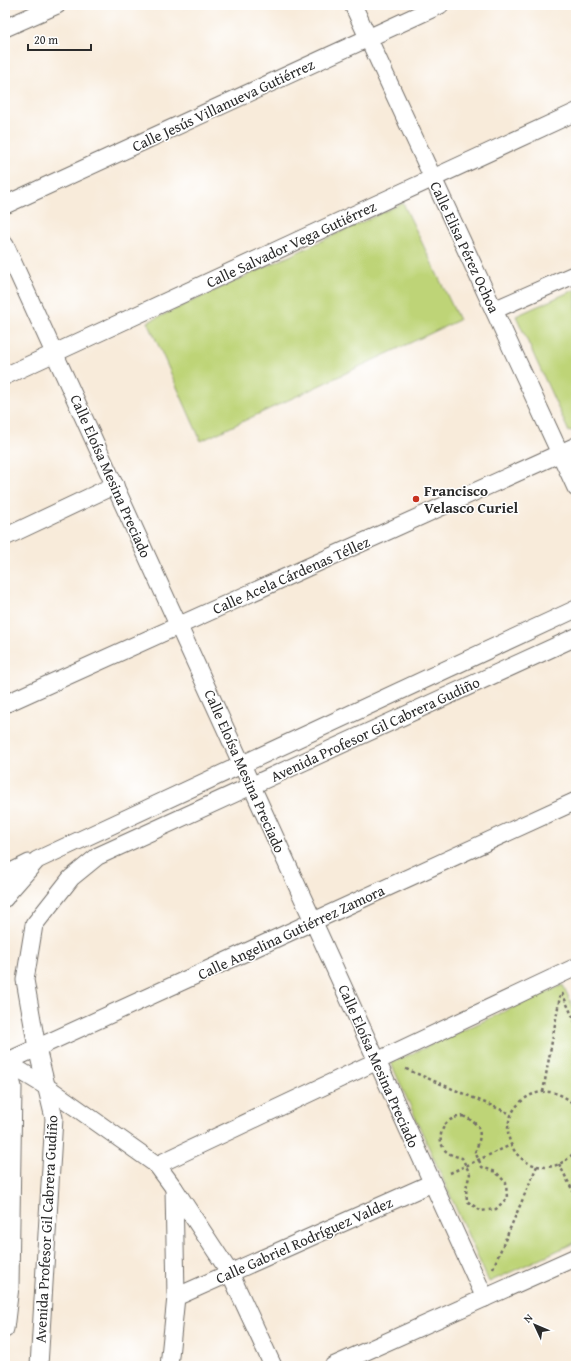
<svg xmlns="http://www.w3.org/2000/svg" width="581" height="1371" font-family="'Gentium Book Plus',serif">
<rect width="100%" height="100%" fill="#fff"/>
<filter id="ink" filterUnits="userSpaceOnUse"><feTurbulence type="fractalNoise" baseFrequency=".025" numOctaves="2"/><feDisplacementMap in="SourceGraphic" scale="8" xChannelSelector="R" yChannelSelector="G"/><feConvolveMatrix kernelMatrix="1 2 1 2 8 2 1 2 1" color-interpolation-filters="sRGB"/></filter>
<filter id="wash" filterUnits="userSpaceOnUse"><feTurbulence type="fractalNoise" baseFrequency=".012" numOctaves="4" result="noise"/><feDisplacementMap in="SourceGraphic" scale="16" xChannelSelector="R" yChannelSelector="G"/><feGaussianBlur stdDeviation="0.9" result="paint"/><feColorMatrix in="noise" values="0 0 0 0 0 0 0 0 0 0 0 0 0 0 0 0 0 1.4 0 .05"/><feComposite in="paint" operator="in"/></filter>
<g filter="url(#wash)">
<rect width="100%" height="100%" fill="#f8ebda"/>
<!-- green -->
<g fill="#bed477" stroke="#748051">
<polygon points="403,203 459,320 201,441 148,322"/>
<polygon points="576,289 576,429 569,432 516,316"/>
<polygon points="563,985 576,1013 576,1242 489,1282 391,1063"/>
</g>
</g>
<g filter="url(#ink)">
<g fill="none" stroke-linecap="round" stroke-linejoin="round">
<!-- street casing -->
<g stroke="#736e68" stroke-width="19">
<g id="street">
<polyline points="353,5 576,488"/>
<polyline points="5,28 57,5"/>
<polyline points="5,205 440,5"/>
<polyline points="5,245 485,1298"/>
<polyline points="494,310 576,274"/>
<polyline points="5,376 576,112"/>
<polyline points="5,537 115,485"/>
<polyline points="5,704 576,446"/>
<polyline points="5,875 29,863"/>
<polyline points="5,898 8,893 37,860 576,609"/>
<polyline points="5,1058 13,1087 10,1287 5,1329"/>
<polyline points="6,1062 576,801"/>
<polyline points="6,1062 47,1087 157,1165 174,1188 230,1273 273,1366"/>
<polyline points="157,1165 576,967"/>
<polyline points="176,1297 432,1183"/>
<polyline points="39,1366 54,1118 37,1048 25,980 34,925 71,878 98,856 576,637"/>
<polyline points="169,1366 176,1297 174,1188"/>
<polyline points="333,1366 576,1257"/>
</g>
</g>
<!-- path -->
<g stroke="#736e68" stroke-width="2.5" stroke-dasharray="3 3" stroke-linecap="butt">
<polyline points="562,993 576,1024"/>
<polyline points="406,1069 511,1114"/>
<polyline points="543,1092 560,996"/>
<path d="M576 1107C568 1097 554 1090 541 1092 517 1096 501 1121 511 1144 518 1163 542 1172 559 1164 566 1161 571 1156 576 1151"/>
<path d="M463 1116C482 1124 483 1134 475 1152L482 1167 496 1172 506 1183 507 1198 496 1209 481 1211 467 1201 466 1188 470 1174 462 1158C455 1156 446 1154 443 1147 437 1137 443 1122 454 1118 457 1117 460 1117 463 1116Z"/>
<polyline points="559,1164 576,1197"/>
<polyline points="450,1173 511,1145"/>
<polyline points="493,1268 537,1166"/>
</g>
<!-- street -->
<use href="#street" stroke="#fff" stroke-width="17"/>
</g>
</g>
<!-- markers -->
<circle fill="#c8321e" stroke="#fff" stroke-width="1.5" cx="416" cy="499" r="4"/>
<g text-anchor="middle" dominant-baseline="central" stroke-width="3" stroke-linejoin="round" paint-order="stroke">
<!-- street labels -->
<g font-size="15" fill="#2b2b2b" stroke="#fff">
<text transform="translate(223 105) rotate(-25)">Calle Jesús Villanueva Gutiérrez</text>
<text transform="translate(291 244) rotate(-25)">Calle Salvador Vega Gutiérrez</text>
<text transform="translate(465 247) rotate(65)">Calle Elisa Pérez Ochoa</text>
<text transform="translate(111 476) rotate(66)">Calle Eloísa Mesina Preciado</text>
<text transform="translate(291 575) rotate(-24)">Calle Acela Cárdenas Téllez</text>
<text transform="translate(375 729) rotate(-25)">Avenida Profesor Gil Cabrera Gudiño</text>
<text transform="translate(245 771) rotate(66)">Calle Eloísa Mesina Preciado</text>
<text transform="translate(291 932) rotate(-25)">Calle Angelina Gutiérrez Zamora</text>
<text transform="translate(379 1066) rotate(66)">Calle Eloísa Mesina Preciado</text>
<text transform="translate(46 1229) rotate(-87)">Avenida Profesor Gil Cabrera Gudiño</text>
<text transform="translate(304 1240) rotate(-24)">Calle Gabriel Rodríguez Valdez</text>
</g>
<!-- poi labels -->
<g font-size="15" font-weight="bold" fill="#2b2b2b" stroke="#fff" text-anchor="start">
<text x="424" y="490">Francisco<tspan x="424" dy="17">Velasco Curiel</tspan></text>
</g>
</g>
<!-- margin -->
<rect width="581" height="1371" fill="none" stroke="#fff" stroke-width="20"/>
<!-- north arrow -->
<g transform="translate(535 1325) rotate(314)" stroke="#ffffff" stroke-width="3" paint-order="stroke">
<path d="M0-3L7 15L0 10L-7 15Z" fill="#2b2b2b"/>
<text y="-6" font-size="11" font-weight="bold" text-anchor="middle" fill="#2b2b2b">N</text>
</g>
<!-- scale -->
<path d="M28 44v6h63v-6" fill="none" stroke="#2b2b2b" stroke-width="2"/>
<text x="34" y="44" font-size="12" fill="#2b2b2b" stroke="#ffffff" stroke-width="3" paint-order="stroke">20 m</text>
</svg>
